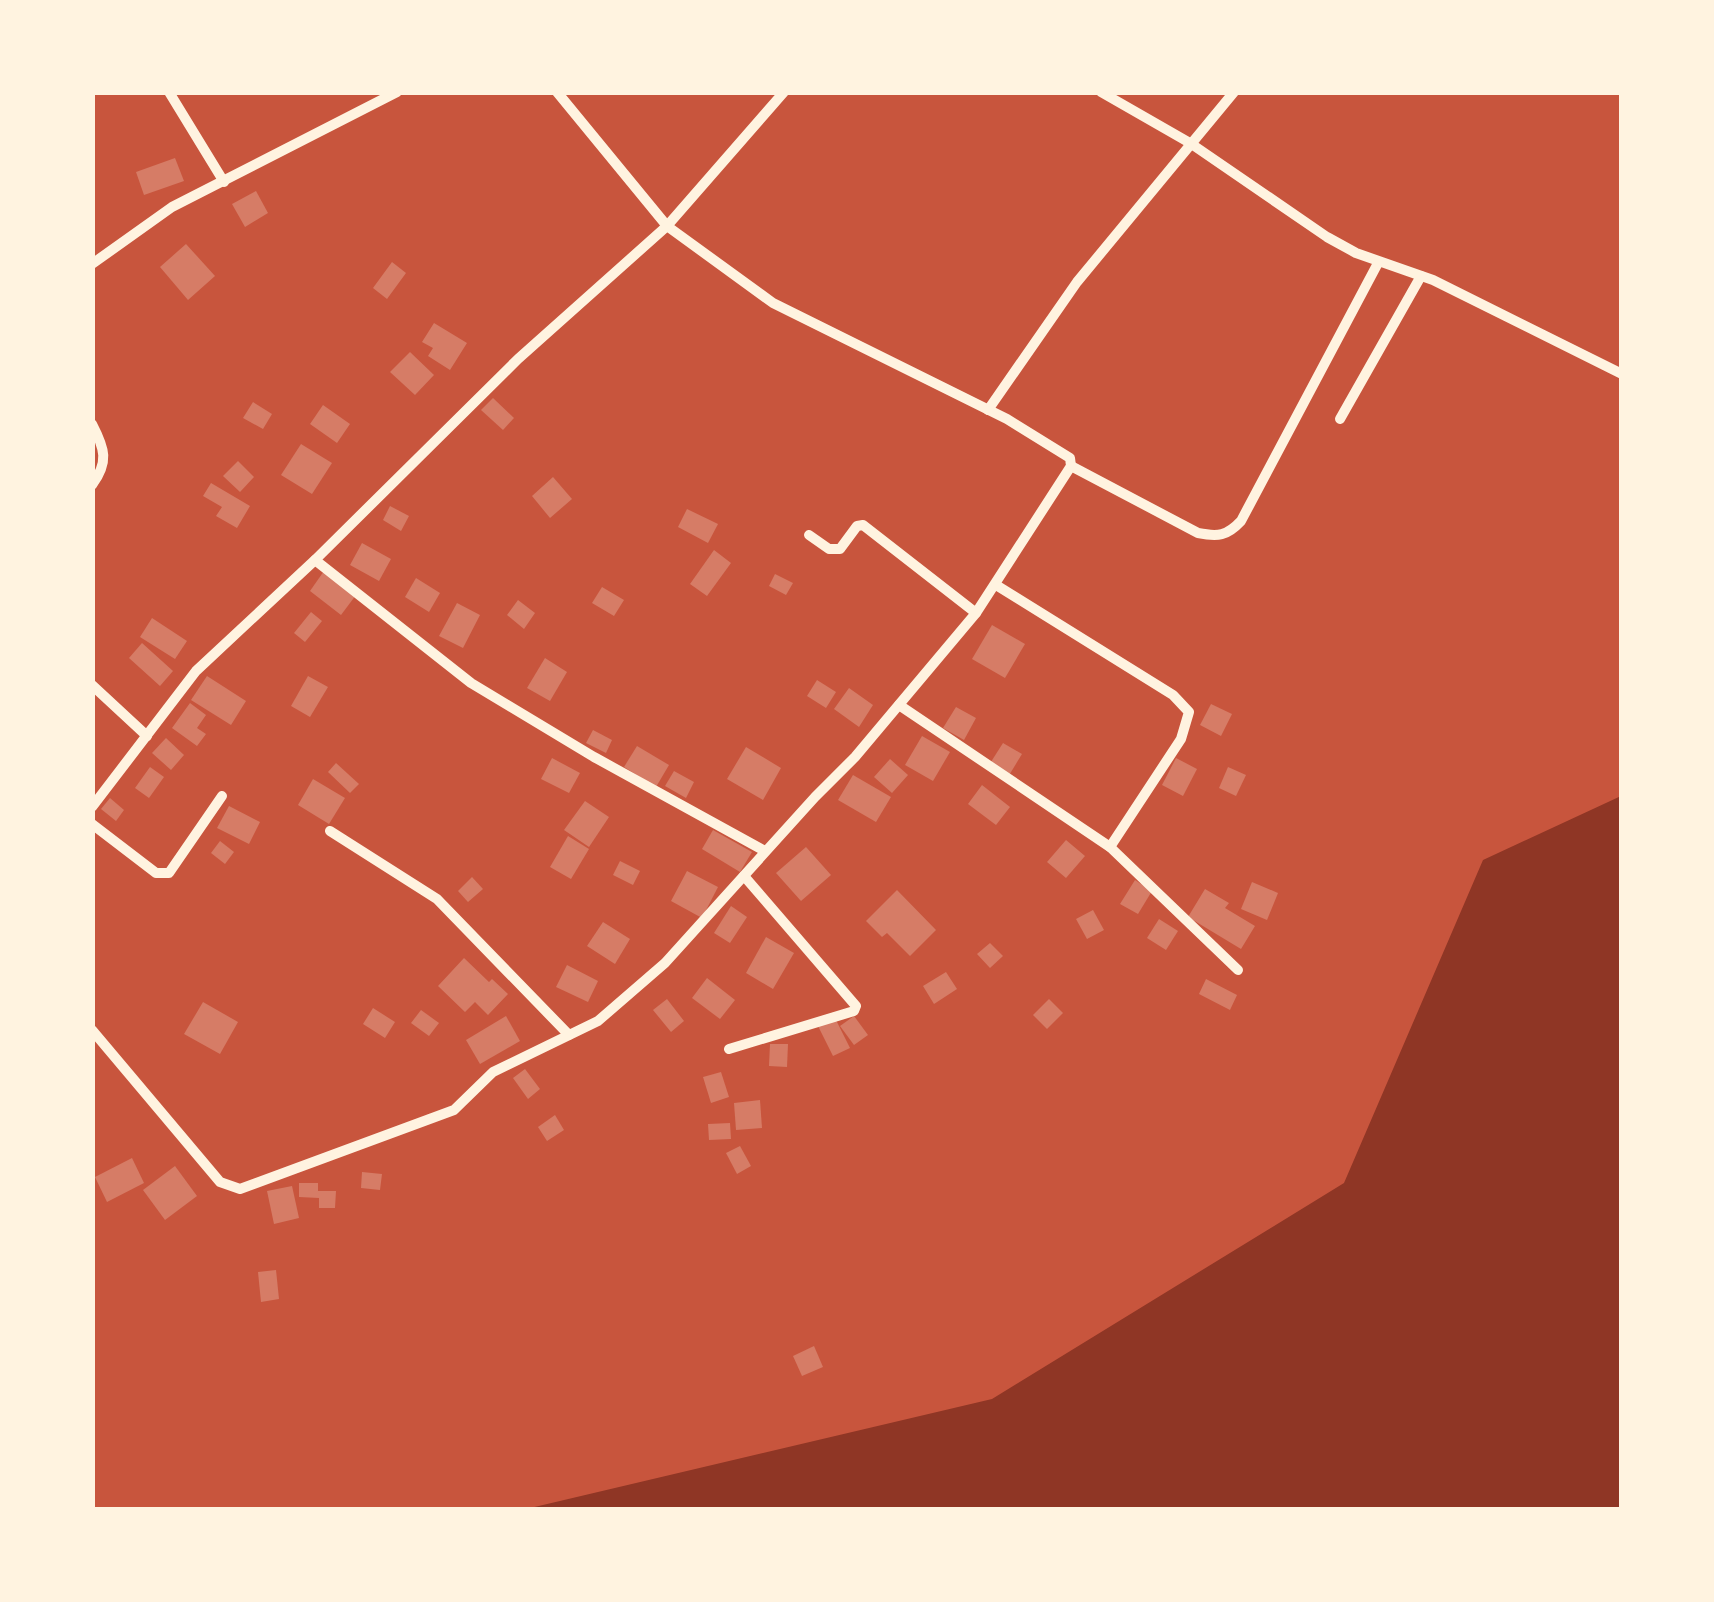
<svg xmlns="http://www.w3.org/2000/svg" width="1714" height="1602" font-family="'Fira Sans Condensed',sans-serif">
<rect width="100%" height="100%" fill="#c8553d"/>
<!-- water -->
<polygon fill="#8f3625" points="1621,796 1621,1509 526,1509 992,1399 1344,1183 1483,860"/>
<!-- building -->
<g fill="#d67c66">
<polygon points="175,158 184,181 144,195 136,172"/>
<polygon points="256,191 268,213 245,227 232,204"/>
<polygon points="186,244 215,276 188,300 160,267"/>
<polygon points="392,262 406,273 387,299 373,288"/>
<polygon points="434,323 467,343 450,370 428,356 433,348 422,342"/>
<polygon points="410,352 434,375 415,395 390,372"/>
<polygon points="493,398 514,418 503,430 481,410"/>
<polygon points="253,402 272,414 263,429 243,418"/>
<polygon points="323,405 350,424 337,443 310,424"/>
<polygon points="301,444 332,463 312,494 281,475"/>
<polygon points="238,461 254,477 240,492 223,476"/>
<polygon points="553,477 572,499 550,518 532,496"/>
<polygon points="211,483 250,506 237,528 216,516 222,507 203,496"/>
<polygon points="390,506 409,516 401,531 383,520"/>
<polygon points="687,509 718,524 708,543 678,527"/>
<polygon points="362,543 391,559 379,581 350,565"/>
<polygon points="714,550 731,563 707,596 690,584"/>
<polygon points="324,571 356,595 341,615 310,591"/>
<polygon points="775,574 793,583 786,595 769,586"/>
<polygon points="416,578 440,593 429,612 405,597"/>
<polygon points="602,587 624,600 614,616 592,603"/>
<polygon points="518,600 535,613 524,629 507,615"/>
<polygon points="457,603 480,615 463,648 439,636"/>
<polygon points="311,612 322,621 305,642 294,633"/>
<polygon points="152,618 187,641 175,659 140,637"/>
<polygon points="992,625 1025,644 1005,678 972,659"/>
<polygon points="142,643 173,671 160,686 129,658"/>
<polygon points="545,658 567,672 550,701 527,688"/>
<polygon points="207,676 246,701 231,725 191,700"/>
<polygon points="308,676 328,687 310,717 291,706"/>
<polygon points="817,680 836,692 826,708 807,696"/>
<polygon points="849,688 873,705 859,727 834,709"/>
<polygon points="190,703 206,715 197,728 206,734 197,746 172,728"/>
<polygon points="1211,704 1232,714 1221,736 1200,725"/>
<polygon points="956,707 976,718 964,740 943,728"/>
<polygon points="593,730 612,740 606,753 586,743"/>
<polygon points="922,736 950,752 933,781 905,765"/>
<polygon points="166,738 184,755 171,770 152,753"/>
<polygon points="1003,743 1022,754 1008,777 989,765"/>
<polygon points="637,746 669,765 656,787 624,767"/>
<polygon points="746,747 781,768 763,800 727,779"/>
<polygon points="552,758 580,773 569,793 541,779"/>
<polygon points="1176,758 1197,769 1183,796 1162,785"/>
<polygon points="890,759 908,775 892,793 874,777"/>
<polygon points="336,763 359,784 350,793 328,772"/>
<polygon points="150,767 164,777 149,798 135,788"/>
<polygon points="1228,767 1246,775 1236,796 1219,788"/>
<polygon points="674,771 694,782 686,798 665,786"/>
<polygon points="853,775 891,797 876,822 838,800"/>
<polygon points="313,779 345,798 329,824 298,805"/>
<polygon points="982,785 1010,807 996,825 968,804"/>
<polygon points="110,798 124,810 116,821 101,809"/>
<polygon points="585,801 609,817 589,847 564,830"/>
<polygon points="229,806 260,822 249,844 217,828"/>
<polygon points="713,830 752,852 740,872 702,849"/>
<polygon points="568,836 589,849 571,879 550,867"/>
<polygon points="1066,840 1085,856 1066,878 1047,862"/>
<polygon points="220,841 234,852 225,864 211,853"/>
<polygon points="806,847 831,875 801,901 776,873"/>
<polygon points="620,861 640,871 633,885 613,875"/>
<polygon points="687,871 718,887 702,918 671,901"/>
<polygon points="472,877 483,889 468,902 458,891"/>
<polygon points="1135,880 1152,891 1138,914 1120,904"/>
<polygon points="1252,882 1278,893 1267,920 1241,909"/>
<polygon points="1205,889 1229,903 1225,908 1255,926 1241,949 1188,917"/>
<polygon points="897,890 936,930 910,956 887,933 882,937 866,921"/>
<polygon points="731,906 747,917 730,943 714,933"/>
<polygon points="1093,910 1104,930 1087,939 1076,919"/>
<polygon points="1159,919 1178,931 1166,950 1147,938"/>
<polygon points="603,922 630,939 615,964 587,946"/>
<polygon points="766,937 794,953 773,989 746,973"/>
<polygon points="990,943 1003,956 990,968 977,954"/>
<polygon points="464,958 489,982 492,979 508,994 488,1015 475,1002 465,1012 438,986"/>
<polygon points="567,965 598,981 588,1002 556,987"/>
<polygon points="946,972 957,989 934,1004 923,986"/>
<polygon points="707,978 735,1000 720,1019 692,998"/>
<polygon points="1206,979 1237,995 1230,1010 1199,994"/>
<polygon points="667,999 684,1021 671,1032 653,1010"/>
<polygon points="1049,999 1063,1013 1047,1029 1033,1015"/>
<polygon points="203,1002 238,1022 220,1054 184,1034"/>
<polygon points="373,1008 395,1022 385,1038 363,1024"/>
<polygon points="421,1010 439,1023 429,1036 411,1023"/>
<polygon points="506,1016 520,1041 480,1064 466,1040"/>
<polygon points="854,1016 868,1035 854,1045 840,1026"/>
<polygon points="835,1018 850,1048 833,1056 818,1026"/>
<polygon points="770,1044 788,1044 787,1067 769,1066"/>
<polygon points="525,1069 540,1089 528,1099 513,1078"/>
<polygon points="721,1072 729,1097 711,1103 703,1077"/>
<polygon points="760,1100 762,1128 736,1130 734,1103"/>
<polygon points="555,1115 564,1130 547,1141 538,1127"/>
<polygon points="730,1123 731,1139 709,1140 708,1124"/>
<polygon points="740,1146 751,1166 737,1174 726,1153"/>
<polygon points="132,1158 144,1183 107,1202 95,1177"/>
<polygon points="175,1166 197,1196 165,1220 143,1190"/>
<polygon points="362,1172 382,1174 380,1190 361,1188"/>
<polygon points="299,1183 318,1183 318,1191 336,1191 335,1208 319,1208 319,1198 299,1197"/>
<polygon points="292,1186 299,1218 274,1224 267,1191"/>
<polygon points="276,1270 279,1299 261,1302 258,1272"/>
<polygon points="814,1346 823,1367 802,1376 793,1356"/>
</g>
<g fill="none" stroke-linecap="round" stroke-linejoin="round">
<!-- minor -->
<g stroke="#fff3e0" stroke-width="10">
<polyline points="169,92 224,182"/>
<polyline points="1101,92 1190,143 1327,237 1356,253 1433,280 1622,374"/>
<polyline points="92,264 172,207 397,92"/>
<polyline points="988,410 1077,282 1234,92"/>
<polyline points="1340,419 1421,276"/>
<path d="M92 424C105 449 109 462 92 485"/>
<path d="M1071 466 1198 533C1218 537 1227 536 1241 521L1378 263"/>
<polyline points="809,535 829,549 840,549 857,526 863,525 976,613"/>
<polyline points="315,560 471,683 594,757 765,851"/>
<polyline points="996,585 1173,695 1189,712 1181,739 1110,847"/>
<polyline points="92,685 147,736"/>
<polyline points="899,705 1110,847 1238,970"/>
<polyline points="92,807 196,671 315,560 518,359 667,226 784,92"/>
<polyline points="92,824 156,873 169,873 222,796"/>
<polyline points="330,831 437,899 569,1035"/>
<polyline points="92,1030 220,1182 240,1189 454,1110 493,1072 598,1021 665,963 815,797 855,757 976,613 1071,466 1070,458 1007,419 773,303 667,226 557,92"/>
<polyline points="729,1049 854,1011 856,1006 744,876"/>
</g>
</g>
<!-- border -->
<rect width="1714" height="1602" fill="none" stroke="#fff3e0" stroke-width="190"/>
</svg>
